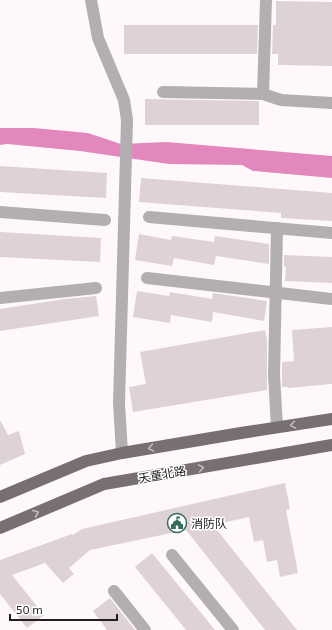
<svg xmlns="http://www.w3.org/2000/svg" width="332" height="630" font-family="'Exo 2','Noto Sans SC',sans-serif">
<rect width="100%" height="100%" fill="#fff8fb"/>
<!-- water -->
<polygon fill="#e388bc" points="0,128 34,128 88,133 121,144 166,142 332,156 332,178 253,171 242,165 169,164 80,151 7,144 0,145"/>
<!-- building -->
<g fill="#ded2d8">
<polygon points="276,1 332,2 332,66 278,65 278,54 272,54 273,25 276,25"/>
<polygon points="124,25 258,25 257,54 124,54"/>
<polygon points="145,99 259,101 259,125 145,125"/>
<polygon points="0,166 107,173 106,198 0,192"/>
<polygon points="141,178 332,193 332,221 281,218 281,213 139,202"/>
<polygon points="0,232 101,238 100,262 0,257"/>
<polygon points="139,234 171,240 172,236 214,242 215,236 269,244 269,264 216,256 214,265 174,258 172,266 135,260"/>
<polygon points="284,255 332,257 332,283 285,281 286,267 284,267"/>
<polygon points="137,291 169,296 170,292 212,299 213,293 267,301 264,321 213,312 212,322 171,315 170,323 133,317"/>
<polygon points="96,296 99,316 0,331 0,309 64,299"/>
<polygon points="332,327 332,384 288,388 288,387 282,387 282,362 294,361 292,330"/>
<polygon points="265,330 267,340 267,390 133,412 129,387 146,384 140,352"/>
<polygon points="0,420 8,435 19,431 25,454 0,465"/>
<polygon points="285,483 290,509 286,510 298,573 280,577 277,560 267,562 263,540 254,542 249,517 213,525 297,630 265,630 186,530 90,550 69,568 74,574 63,583 45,563 12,575 44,615 27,628 0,594 0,560 72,534 73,535 82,529"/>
<polygon points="152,553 215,630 186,630 135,567"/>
<polygon points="110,598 135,630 107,630 93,611"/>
</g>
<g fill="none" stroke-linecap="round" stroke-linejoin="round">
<!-- minor -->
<g stroke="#b3aeb1" stroke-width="12">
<polyline points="91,0 98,38 124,100 127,120 119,403 122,453"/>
<polyline points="163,92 263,94 281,100 332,103"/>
<polyline points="263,94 266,0"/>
<polyline points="0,212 105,220"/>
<polyline points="149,217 332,233"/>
<polyline points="277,228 274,375 277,427"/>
<polyline points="147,278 332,299"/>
<polyline points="0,298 96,288"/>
<polyline points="172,555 233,630"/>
<polyline points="114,591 145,630"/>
</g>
<!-- major -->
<g stroke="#786f74" stroke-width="12">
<polyline points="0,497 86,461 122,453 241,433 332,419"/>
<polyline points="0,528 104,484 332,445"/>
</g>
</g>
<!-- one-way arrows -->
<defs><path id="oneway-chevron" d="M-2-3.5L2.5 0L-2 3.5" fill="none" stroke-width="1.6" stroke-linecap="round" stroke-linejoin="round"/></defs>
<g stroke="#c2bec0">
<use href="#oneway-chevron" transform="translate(293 425) rotate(171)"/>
<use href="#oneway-chevron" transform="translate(151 448) rotate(170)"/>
<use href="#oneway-chevron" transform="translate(201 468) rotate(-10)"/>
<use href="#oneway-chevron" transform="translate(36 513) rotate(-23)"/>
</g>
<!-- icons -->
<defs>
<g id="civic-ring" transform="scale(1)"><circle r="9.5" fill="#fff" stroke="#356f58" stroke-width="1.5"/><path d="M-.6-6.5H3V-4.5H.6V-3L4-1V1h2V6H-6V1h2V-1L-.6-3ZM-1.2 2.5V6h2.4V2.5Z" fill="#356f58"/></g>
</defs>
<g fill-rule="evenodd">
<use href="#civic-ring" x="177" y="523"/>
</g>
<g text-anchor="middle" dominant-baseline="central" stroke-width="3" stroke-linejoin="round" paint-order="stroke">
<!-- street labels -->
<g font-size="12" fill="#221e20" stroke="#fff">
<text transform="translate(162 474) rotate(-10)">天童北路</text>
</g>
<!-- poi labels -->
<g font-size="12" fill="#221e20" stroke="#fff" text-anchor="start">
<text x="191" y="523">消防队</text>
</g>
</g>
<!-- scale -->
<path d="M10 614v6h107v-6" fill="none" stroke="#221e20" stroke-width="2"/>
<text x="16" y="614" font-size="12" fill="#221e20" stroke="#ffffff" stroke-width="3" paint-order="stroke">50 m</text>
</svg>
